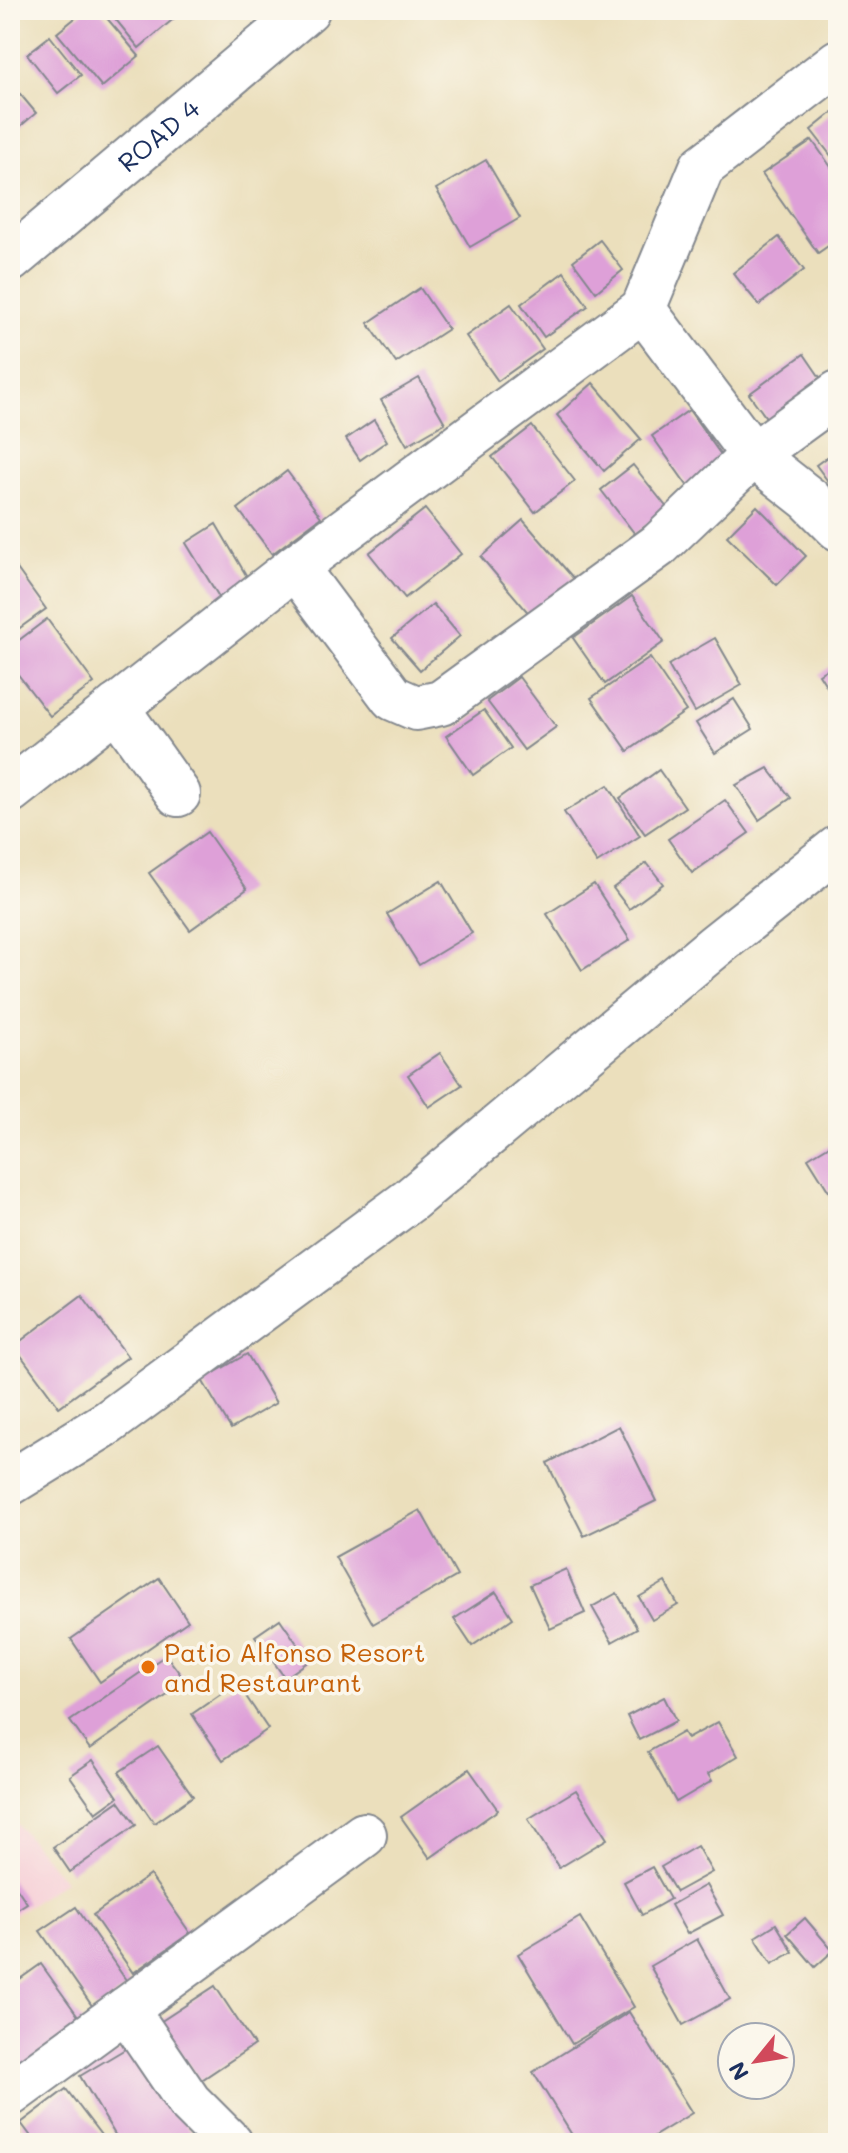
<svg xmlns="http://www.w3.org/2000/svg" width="848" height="2153" font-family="Mali,sans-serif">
<rect width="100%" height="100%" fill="#fbf7ec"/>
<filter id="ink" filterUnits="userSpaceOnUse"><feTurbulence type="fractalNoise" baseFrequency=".0125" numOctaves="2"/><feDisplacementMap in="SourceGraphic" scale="16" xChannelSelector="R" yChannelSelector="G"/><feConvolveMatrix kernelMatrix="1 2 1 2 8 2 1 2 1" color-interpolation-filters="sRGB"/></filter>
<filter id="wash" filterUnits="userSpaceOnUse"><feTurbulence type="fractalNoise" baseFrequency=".006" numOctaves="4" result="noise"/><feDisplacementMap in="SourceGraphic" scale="32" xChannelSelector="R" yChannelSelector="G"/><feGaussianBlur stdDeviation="1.8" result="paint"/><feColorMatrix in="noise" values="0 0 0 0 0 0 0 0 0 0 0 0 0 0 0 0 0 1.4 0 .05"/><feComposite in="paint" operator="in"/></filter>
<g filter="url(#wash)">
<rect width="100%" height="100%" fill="#ebdfbc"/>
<!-- built -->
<polygon fill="#f6cfd7" points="10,1816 65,1881 10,1918"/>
<g id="blocks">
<!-- building -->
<g fill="#dea0d8">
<polygon points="85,10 100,10 139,56 102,87 57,33"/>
<polygon points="108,10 184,10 139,48"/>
<polygon points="50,36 81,75 58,93 27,54"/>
<polygon points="10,82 36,113 10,135"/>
<polygon points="838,108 838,152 832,157 811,130"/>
<polygon points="812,140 838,177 838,239 818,253 762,174"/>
<polygon points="486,160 520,218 470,247 436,189"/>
<polygon points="779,237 804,270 759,305 733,273"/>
<polygon points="600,240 623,270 596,292 573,261"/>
<polygon points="564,272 588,306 544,337 521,304"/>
<polygon points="420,288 448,329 396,363 368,323"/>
<polygon points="511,304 543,349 498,381 466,336"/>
<polygon points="804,354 832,395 778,434 749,394"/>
<polygon points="419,378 445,423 407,445 381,400"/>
<polygon points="593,383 641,439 604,471 557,415"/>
<polygon points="689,410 726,462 689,488 652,436"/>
<polygon points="374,420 387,441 360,460 346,439"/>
<polygon points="532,426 575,481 535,512 492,457"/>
<polygon points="838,449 838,495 816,465"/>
<polygon points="633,465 668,509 635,534 601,490"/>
<polygon points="287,471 321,517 272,554 238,509"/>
<polygon points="757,506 806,556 777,585 727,536"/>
<polygon points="425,509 461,554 405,598 369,553"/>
<polygon points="523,520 574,579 531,616 481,557"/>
<polygon points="216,524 253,587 224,605 186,543"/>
<polygon points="15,566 46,609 10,635 10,570"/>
<polygon points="632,596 664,642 605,684 573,638"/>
<polygon points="433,604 460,636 420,670 392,638"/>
<polygon points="47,619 94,683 50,716 10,664 10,647"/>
<polygon points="715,638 742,685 695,712 668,665"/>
<polygon points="650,658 686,711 628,751 591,698"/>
<polygon points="838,662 838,704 819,674"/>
<polygon points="519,677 556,727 524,750 487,701"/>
<polygon points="734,699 753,729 715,753 696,723"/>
<polygon points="484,710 511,748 473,775 446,736"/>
<polygon points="768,768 791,798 759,820 736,785"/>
<polygon points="659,770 685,807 645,834 620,798"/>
<polygon points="608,785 640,836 597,863 564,812"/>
<polygon points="725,800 749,833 692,873 668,839"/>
<polygon points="207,832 247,889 190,930 149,873"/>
<polygon points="647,863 663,884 629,909 613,888"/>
<polygon points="441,881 472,933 419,965 387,914"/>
<polygon points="594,884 630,940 582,970 547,914"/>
<polygon points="440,1053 462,1085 429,1107 408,1075"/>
<polygon points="838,1140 838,1206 808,1158"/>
<polygon points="82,1295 128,1357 59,1407 14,1346"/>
<polygon points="247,1354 276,1403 231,1429 202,1380"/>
<polygon points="619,1426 656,1501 584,1536 547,1463"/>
<polygon points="420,1510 457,1576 373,1624 335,1557"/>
<polygon points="566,1569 585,1613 550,1629 530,1585"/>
<polygon points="159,1578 188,1621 100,1682 71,1639"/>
<polygon points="665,1582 678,1605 652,1620 639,1597"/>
<polygon points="496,1592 513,1618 472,1646 454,1619"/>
<polygon points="617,1593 637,1628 612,1642 592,1607"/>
<polygon points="280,1619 309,1661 285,1678 255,1636"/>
<polygon points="166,1655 186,1682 90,1749 70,1721"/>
<polygon points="237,1683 268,1729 223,1760 192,1714"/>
<polygon points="664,1697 676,1721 639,1740 627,1716"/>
<polygon points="718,1722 738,1756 708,1774 712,1781 676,1802 648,1752 683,1732 687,1739"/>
<polygon points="158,1746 193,1796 154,1823 119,1772"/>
<polygon points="93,1760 118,1797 96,1813 70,1776"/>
<polygon points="469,1769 498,1810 430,1858 401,1817"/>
<polygon points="576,1790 607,1839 559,1868 528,1819"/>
<polygon points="119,1801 136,1825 70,1872 53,1847"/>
<polygon points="697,1846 712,1872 676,1892 661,1867"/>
<polygon points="652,1867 670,1899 642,1915 624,1882"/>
<polygon points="150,1875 190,1933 133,1973 93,1915"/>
<polygon points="10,1878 27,1903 10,1914"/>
<polygon points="706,1885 723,1915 687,1934 671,1905"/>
<polygon points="76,1907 130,1986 95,2010 40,1931"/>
<polygon points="580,1917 634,2007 572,2044 518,1954"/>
<polygon points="805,1918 833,1951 815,1967 787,1934"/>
<polygon points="776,1924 793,1952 772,1964 755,1937"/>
<polygon points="697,1939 730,1999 683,2025 650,1966"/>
<polygon points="41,1964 83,2023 23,2067 10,2049 10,1986"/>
<polygon points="215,1986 254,2045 200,2081 160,2022"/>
<polygon points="629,2012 692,2113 643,2143 577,2143 533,2072"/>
<polygon points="137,2042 193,2137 183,2143 120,2143 80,2076"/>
<polygon points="66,2089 107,2143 36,2143 21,2123"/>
</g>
</g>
</g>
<g filter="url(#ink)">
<use href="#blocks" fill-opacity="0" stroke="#83878d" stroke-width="2"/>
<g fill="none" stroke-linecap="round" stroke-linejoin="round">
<!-- minor casing -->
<g stroke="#83878d" stroke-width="48">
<g id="minor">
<path id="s1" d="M10 260 307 10"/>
<polyline points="643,309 753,455 809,499 838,528"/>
<polyline points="295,567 393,698 416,708 441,703 659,545 753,455 838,393"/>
<polyline points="116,707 178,794"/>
<polyline points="10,791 295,567 643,309 702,167 838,62"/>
<polyline points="10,1483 109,1422 410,1200 715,946 838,848"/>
<polyline points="126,2009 189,2102 230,2143"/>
<polyline points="10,2094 364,1835"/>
</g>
</g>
<!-- minor -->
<use href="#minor" stroke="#fff" stroke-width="44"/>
</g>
</g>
<!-- markers -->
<circle fill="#e8710a" stroke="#fbf7ec" stroke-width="3" cx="148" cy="1667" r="8"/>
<g text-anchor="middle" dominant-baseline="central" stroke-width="7" stroke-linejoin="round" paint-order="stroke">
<!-- street labels -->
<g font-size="26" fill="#1b2f5e" stroke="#fbf7ec">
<text stroke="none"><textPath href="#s1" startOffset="194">ROAD 4</textPath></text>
</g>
<!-- food labels -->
<g font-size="26" fill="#c56008" stroke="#fbf7ec" text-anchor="start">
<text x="164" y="1652">Patio Alfonso Resort<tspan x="164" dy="30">and Restaurant</tspan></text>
</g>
</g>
<!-- margin -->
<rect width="848" height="2153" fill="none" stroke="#fbf7ec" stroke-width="40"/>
<!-- north arrow -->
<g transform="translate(756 2061) rotate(240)"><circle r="38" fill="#fbf7ec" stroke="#a1a7b3" stroke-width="2"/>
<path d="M0-6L14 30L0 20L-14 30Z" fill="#d1495b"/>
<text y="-12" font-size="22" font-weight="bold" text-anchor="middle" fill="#1b2f5e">N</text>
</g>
</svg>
